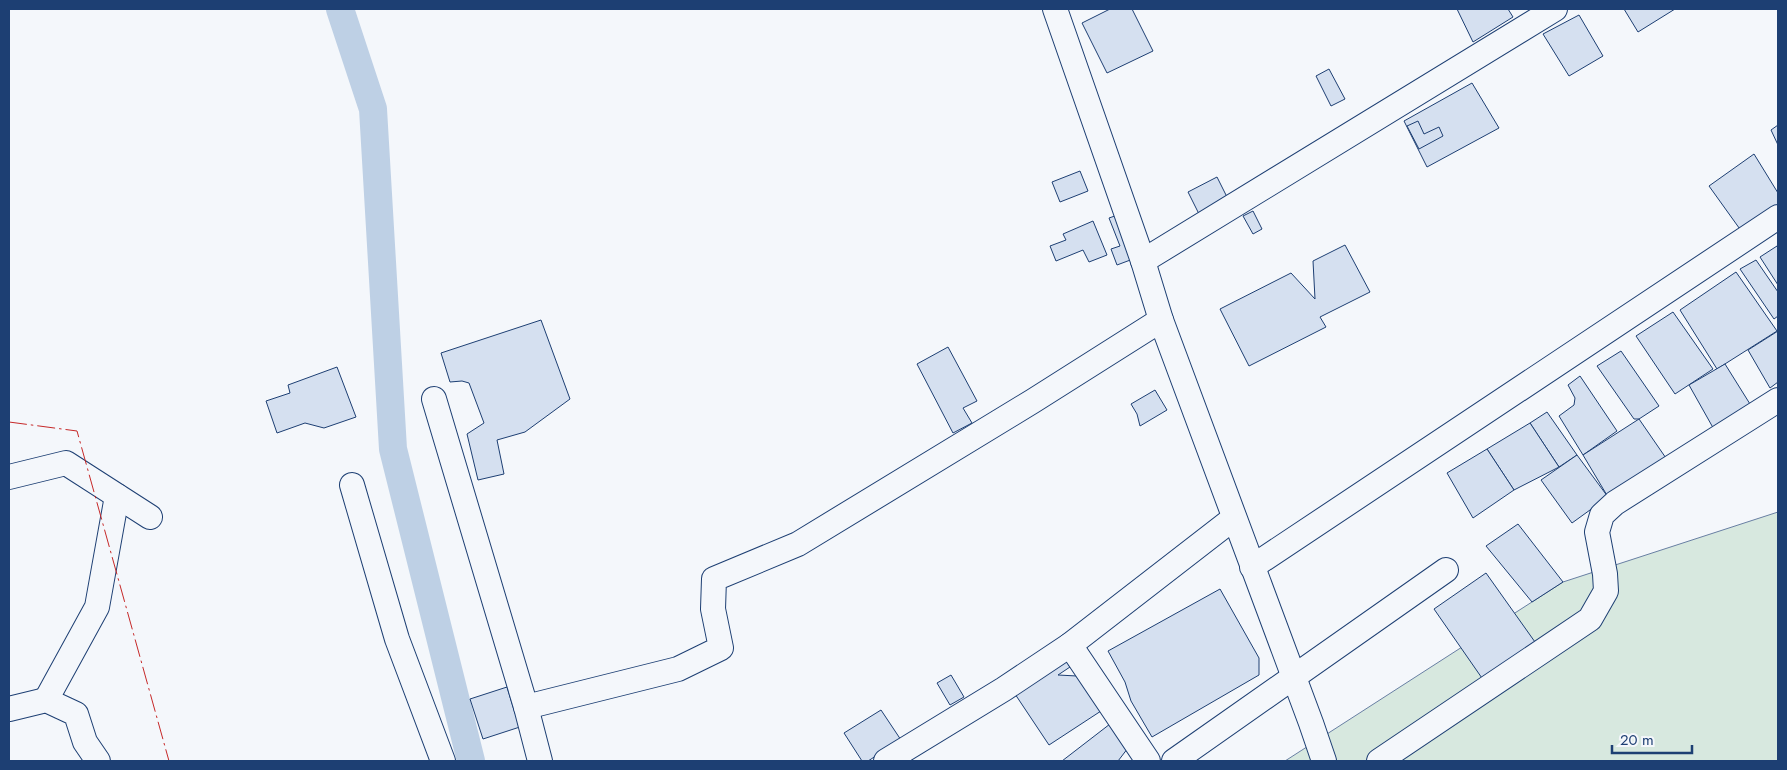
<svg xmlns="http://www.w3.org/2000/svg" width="1787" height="770" font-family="Jost,sans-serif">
<rect width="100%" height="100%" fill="#f4f7fb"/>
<!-- green -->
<polygon fill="#d7e8df" stroke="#687fa3" points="1778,512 1778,761 1285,761 1563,582"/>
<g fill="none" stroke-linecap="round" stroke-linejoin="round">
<!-- canal -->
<polyline stroke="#bed0e5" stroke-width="28" points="340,9 373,109 393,449 471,761"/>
</g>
<!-- building -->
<g fill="#d5e0f0" stroke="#1d3f73">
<polygon points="1110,9 1132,9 1153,51 1107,73 1082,23"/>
<polygon points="1457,9 1508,9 1513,17 1473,42"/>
<polygon points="1624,9 1675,9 1638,32"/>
<polygon points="1579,15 1603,56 1569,76 1543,34"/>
<polygon points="1329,69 1345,99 1331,106 1316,76"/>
<polygon points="1472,83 1499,128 1427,167 1404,121"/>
<polygon points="1418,121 1424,134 1439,127 1443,136 1419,149 1407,126"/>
<polygon points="1778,125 1778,145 1771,130"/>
<polygon points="1754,154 1778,193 1778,208 1742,232 1709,186"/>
<polygon points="1080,171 1088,191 1060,202 1052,182"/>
<polygon points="1217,177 1229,201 1200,216 1188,192"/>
<polygon points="1132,210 1149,253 1117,265 1111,249 1120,246 1109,218"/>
<polygon points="1253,211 1262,229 1253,234 1243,216"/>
<polygon points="1093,221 1107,255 1089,262 1083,250 1056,261 1050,246 1066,240 1063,234"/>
<polygon points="1345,245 1370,292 1320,317 1326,327 1249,366 1220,309 1291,273 1315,299 1313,261"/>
<polygon points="1777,246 1778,249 1778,285 1760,257"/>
<polygon points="1756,260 1778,292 1778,316 1774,319 1740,269"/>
<polygon points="1736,272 1777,331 1717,369 1680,310"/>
<polygon points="1673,312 1713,369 1675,394 1636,336"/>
<polygon points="541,320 570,399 525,432 497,440 504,474 478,480 467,434 484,423 469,383 462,381 450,382 441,353"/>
<polygon points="1778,331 1778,382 1770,388 1748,350"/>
<polygon points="948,347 977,401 963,408 972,423 953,433 917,364"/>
<polygon points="1621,351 1659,406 1639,419 1634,419 1597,366"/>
<polygon points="1725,364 1755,412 1716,433 1689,385"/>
<polygon points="337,367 356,417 324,428 305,423 277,433 266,401 290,393 288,385"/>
<polygon points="1580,376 1617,431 1583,455 1559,416 1574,405 1575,398 1568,385"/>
<polygon points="1155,390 1167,410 1140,426 1137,414 1131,404"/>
<polygon points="1547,412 1577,455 1559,467 1530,423"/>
<polygon points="1639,419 1668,461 1608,497 1583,455"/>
<polygon points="1530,423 1559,467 1514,490 1487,449"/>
<polygon points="1487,449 1514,490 1473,518 1447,473"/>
<polygon points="1577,455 1608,497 1572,523 1541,480"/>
<polygon points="1518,524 1563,582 1532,602 1486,546"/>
<polygon points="1486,573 1535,642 1484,681 1434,609"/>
<polygon points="1220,589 1259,658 1259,675 1152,737 1131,701 1125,682 1108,651"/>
<polygon points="1064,657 1070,667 1058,675 1077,676 1101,711 1049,745 1013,691"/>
<polygon points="951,675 964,697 950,705 937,683"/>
<polygon points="507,687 514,710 520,705 526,725 483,739 470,699"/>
<polygon points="881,710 901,740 868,761 862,761 844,733"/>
<polygon points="1110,724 1128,748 1118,761 1062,761"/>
</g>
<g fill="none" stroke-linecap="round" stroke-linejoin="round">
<!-- minor casing -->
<g stroke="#1d3f73" stroke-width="26">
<g id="minor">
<polyline points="1055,9 1143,261 1161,320 1311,723 1324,761"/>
<polyline points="1143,261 1555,9"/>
<polyline points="434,399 526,707 540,761"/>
<polyline points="9,477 66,463 150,517"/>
<polyline points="352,485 397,639 443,761"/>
<polyline points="1252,567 1778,217"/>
<polyline points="1070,645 1148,761"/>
<polyline points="46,700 97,607 117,496"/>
<polyline points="526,707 678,669 721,648 713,609 714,579 798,544 1033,401 1161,320"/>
<polyline points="9,709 46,700 76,714 85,742 98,761"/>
<polyline points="886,761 1004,689 1070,645 1234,518"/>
<polyline points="1174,761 1446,570"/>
<polyline points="1379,761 1590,619 1606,591 1605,574 1597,532 1602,515 1615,503 1778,400"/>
</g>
</g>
<!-- minor -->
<use href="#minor" stroke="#f4f7fb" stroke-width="24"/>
<!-- power -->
<polyline stroke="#c62828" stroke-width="1" stroke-dasharray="18 4 2.5 4" stroke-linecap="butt" points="9,422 77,431 169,761"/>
</g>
<!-- border -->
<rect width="1787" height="770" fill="none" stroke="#1d3f73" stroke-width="20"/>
<!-- scale -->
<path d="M1612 745v8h80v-8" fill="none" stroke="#1d3f73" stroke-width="2.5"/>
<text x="1620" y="745" font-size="15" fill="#1d3f73" stroke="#f4f7fb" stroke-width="4" paint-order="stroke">20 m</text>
</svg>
